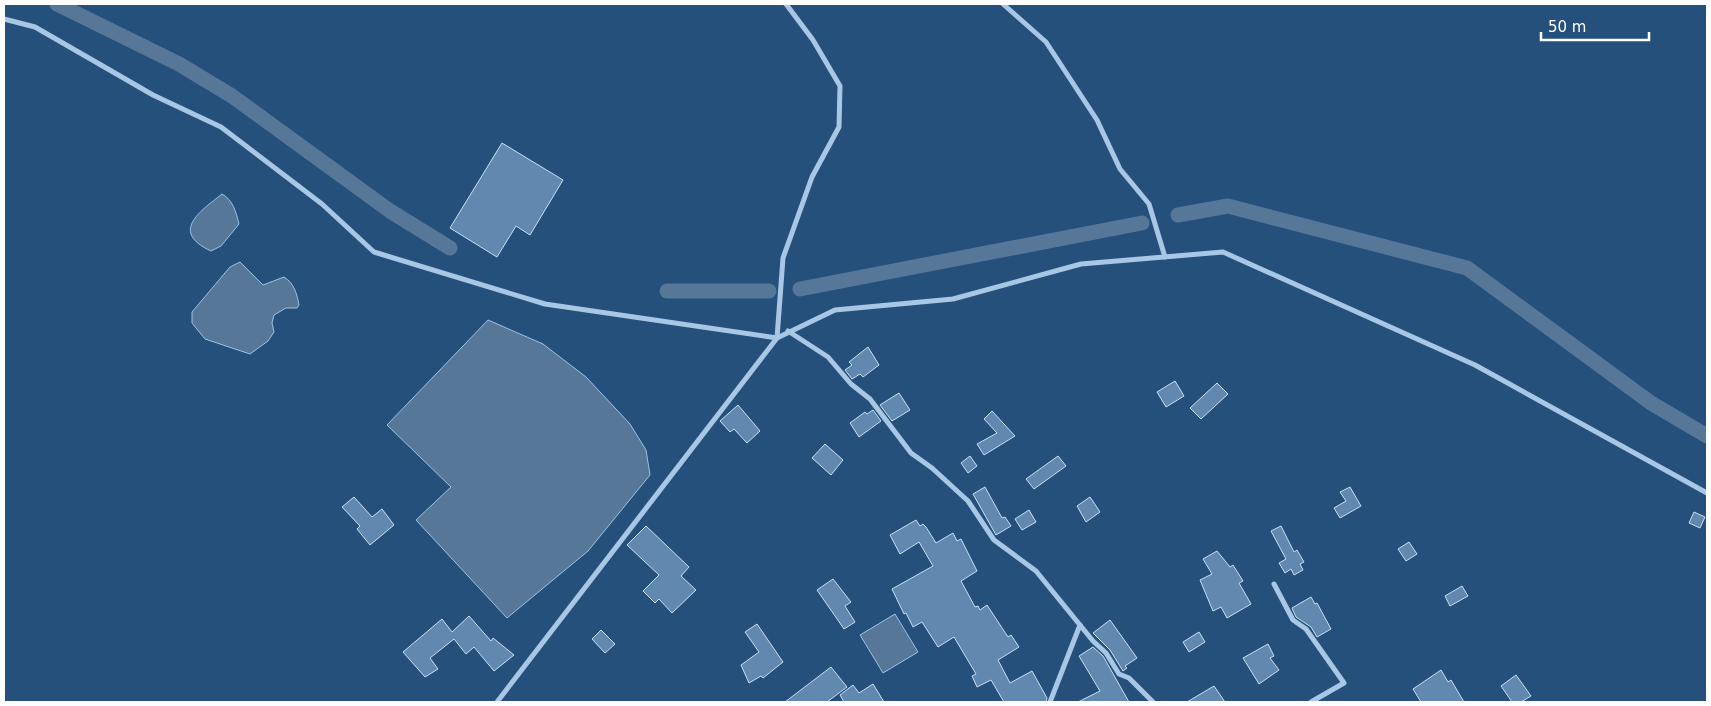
<svg xmlns="http://www.w3.org/2000/svg" width="1711" height="706" font-family="'DejaVu Sans',sans-serif">
<rect width="100%" height="100%" fill="#24507b"/>
<!-- water -->
<g fill="#567797" stroke="#9bc3e6">
<path d="M222 194C233 200 236 212 239 224L221 246 211 251C170 232 199 212 222 194Z"/>
<path d="M240 262 263 285 284 277C294 283 297 294 299 305L297 308H286L274 315 272 323 274 332 268 341 250 354 205 339 192 323V312L230 267Z"/>
<polygon points="488,320 543,344 586,377 630,424 646,450 650,475 588,551 507,618 416,520 451,487 387,425"/>
<polygon points="895,614 918,652 883,673 860,635"/>
</g>
<g fill="none" stroke-linecap="round" stroke-linejoin="round">
<!-- canal -->
<g stroke="#567797" stroke-width="15">
<polyline points="57,4 179,64 232,96 390,211 450,248"/>
<polyline points="1178,215 1228,206 1467,268 1651,403 1707,436"/>
<polyline points="800,289 1142,223"/>
<polyline points="667,291 769,291"/>
</g>
</g>
<!-- building -->
<g fill="#6188af" stroke="#cae0f4">
<polygon points="502,143 563,180 530,235 516,226 497,257 450,228"/>
<polygon points="868,347 879,365 863,377 860,374 852,379 845,370 852,365 849,362"/>
<polygon points="1175,381 1184,396 1166,407 1157,392"/>
<polygon points="1217,383 1228,394 1201,419 1190,408"/>
<polygon points="899,393 910,410 892,421 880,405"/>
<polygon points="738,405 760,431 747,443 734,429 730,432 720,421"/>
<polygon points="873,410 881,421 859,437 850,423 865,412 867,414"/>
<polygon points="992,411 1015,436 984,455 977,444 997,433 984,419"/>
<polygon points="825,444 843,460 831,475 812,458"/>
<polygon points="970,456 977,466 968,473 961,463"/>
<polygon points="1058,456 1066,466 1034,489 1026,479"/>
<polygon points="985,487 1002,518 1005,517 1011,526 996,535 973,494"/>
<polygon points="1350,487 1361,506 1340,518 1334,508 1346,501 1340,492"/>
<polygon points="354,497 372,517 382,509 394,525 370,545 357,529 360,526 342,507"/>
<polygon points="1090,497 1100,512 1086,522 1077,506"/>
<polygon points="1029,510 1036,522 1022,530 1015,519"/>
<polygon points="1694,512 1705,517 1700,528 1689,523"/>
<polygon points="916,520 920,526 923,524 926,527 936,543 953,533 957,541 961,539 977,571 961,581 975,607 978,606 980,610 987,605 1008,637 1011,635 1019,647 998,660 1010,683 1032,671 1047,698 1046,702 1004,702 991,680 977,687 972,676 976,674 954,637 938,647 922,622 913,627 906,613 904,614 892,589 933,566 919,542 900,554 890,535"/>
<polygon points="646,526 689,567 681,576 696,590 672,613 659,599 655,603 643,591 659,575 627,545"/>
<polygon points="1281,526 1294,552 1297,550 1304,562 1300,564 1303,570 1294,575 1291,569 1285,573 1279,563 1286,559 1271,531"/>
<polygon points="1409,542 1417,554 1406,561 1398,549"/>
<polygon points="1217,551 1230,567 1233,565 1243,581 1239,583 1251,604 1227,618 1221,607 1213,611 1200,580 1212,574 1203,559"/>
<polygon points="833,579 851,602 845,606 855,622 844,629 817,590"/>
<polygon points="1462,586 1468,596 1450,606 1445,596"/>
<polygon points="1311,597 1315,604 1317,603 1331,629 1317,637 1311,627 1296,617 1292,608"/>
<polygon points="469,616 491,641 493,638 514,655 494,671 474,647 466,654 454,639 430,658 438,669 425,677 403,652 442,619 452,632"/>
<polygon points="1110,620 1137,658 1125,666 1127,668 1123,671 1110,650 1093,633"/>
<polygon points="757,624 783,662 763,678 761,676 749,683 741,665 759,652 745,632"/>
<polygon points="601,630 615,644 605,653 592,639"/>
<polygon points="1199,632 1205,642 1189,652 1183,642"/>
<polygon points="1268,644 1274,656 1270,658 1279,670 1259,684 1243,658"/>
<polygon points="1093,647 1103,656 1129,702 1078,702 1100,691 1079,656"/>
<polygon points="831,667 847,687 827,702 785,702"/>
<polygon points="1441,670 1448,682 1451,680 1464,702 1421,702 1413,689"/>
<polygon points="1516,675 1531,696 1521,702 1512,702 1501,686"/>
<polygon points="873,684 884,702 844,702 840,695 853,685 859,693"/>
<polygon points="1214,686 1225,702 1187,702"/>
</g>
<g fill="none" stroke-linecap="round" stroke-linejoin="round">
<!-- minor -->
<g stroke="#a7c7e5" stroke-width="5">
<polyline points="1003,4 1046,42 1097,120 1120,169 1149,204 1165,257"/>
<polyline points="4,19 35,27 153,95 221,127 322,204 374,252 545,304 777,338 835,310 953,299 1081,264 1223,252 1475,365 1707,493"/>
<polyline points="788,331 828,357 851,384 870,399 911,453 932,468 968,501 994,540 1036,571 1093,641 1106,653 1119,674 1129,678 1153,702"/>
<polyline points="1274,584 1293,620 1306,629 1344,683 1311,702"/>
<polyline points="497,702 777,338 783,258 812,177 839,127 840,86 813,40 786,4"/>
<polyline points="1050,702 1080,625"/>
</g>
</g>
<!-- border -->
<rect width="1711" height="706" fill="none" stroke="#ffffff" stroke-width="10"/>
<!-- scale -->
<path d="M1541 32v8h108v-8" fill="none" stroke="#ffffff" stroke-width="2.5"/>
<text x="1548" y="32" font-size="15" fill="#ffffff" stroke="#24507b" stroke-width="4" paint-order="stroke">50 m</text>
</svg>
